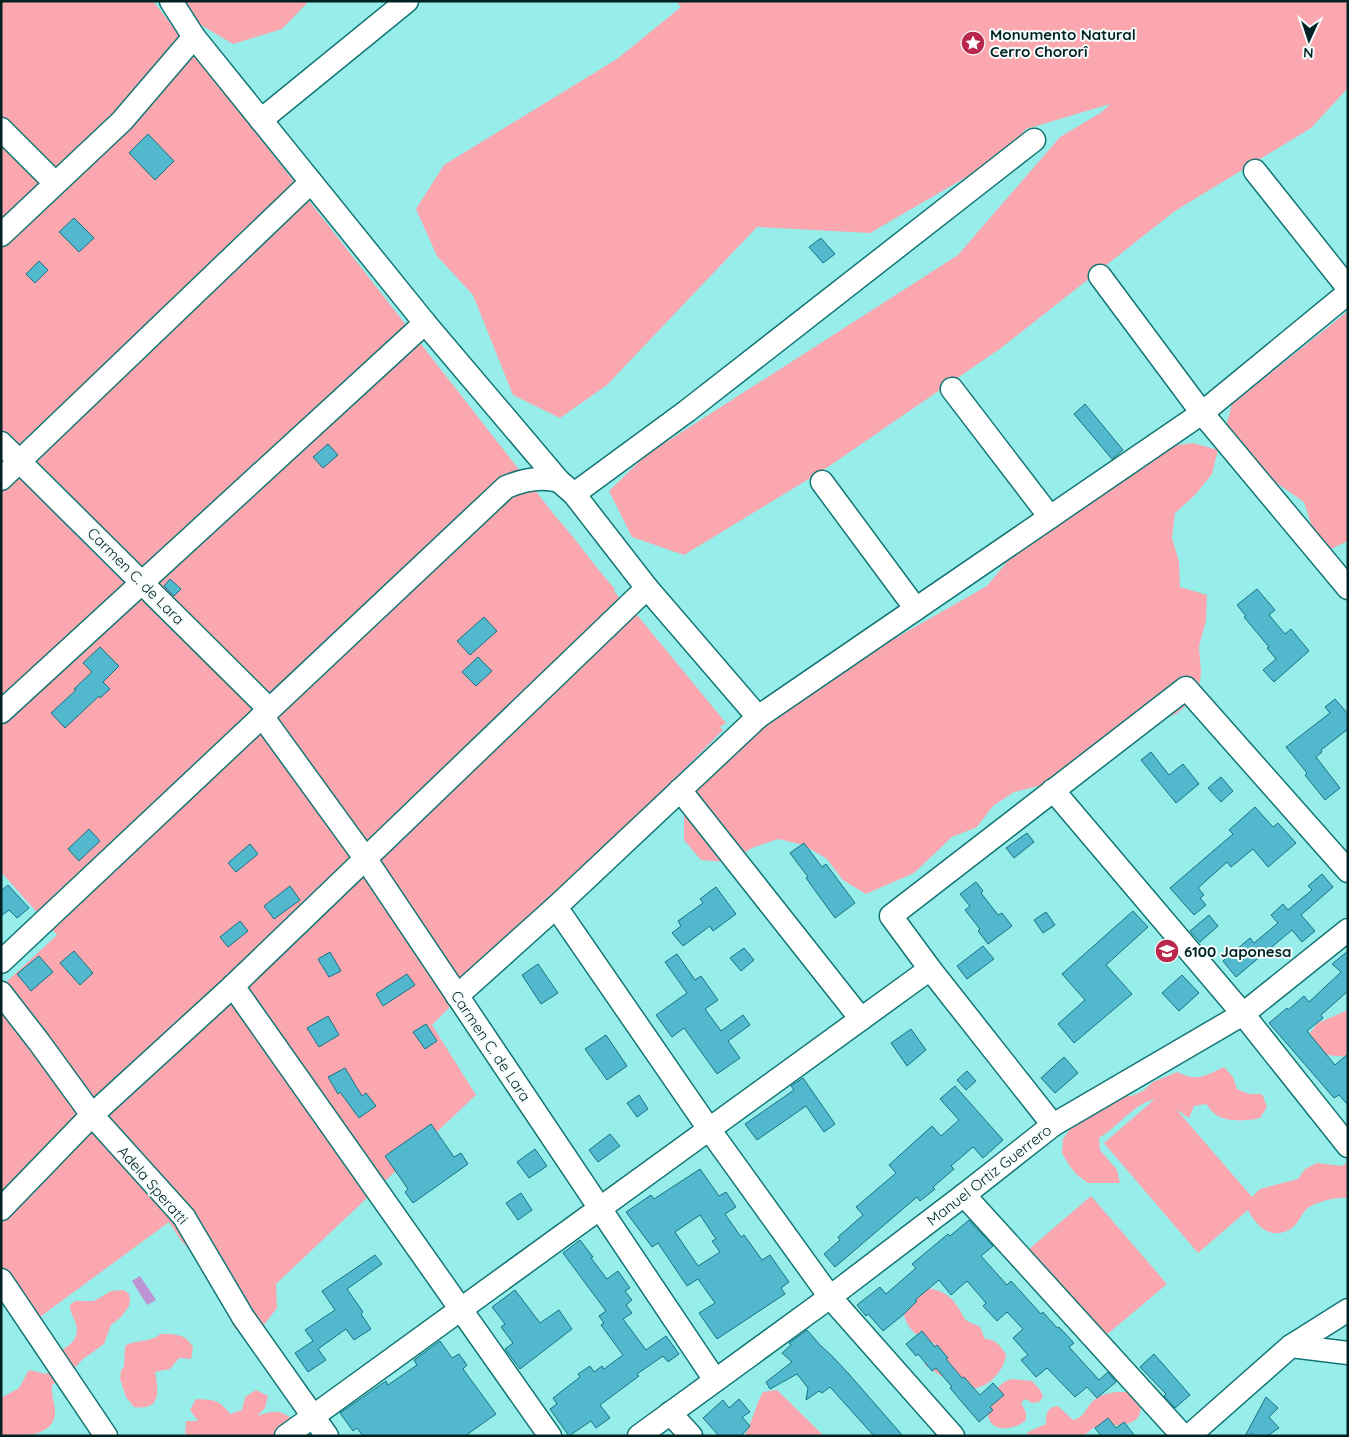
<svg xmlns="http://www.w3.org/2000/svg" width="1349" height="1437" font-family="Quicksand,sans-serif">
<rect width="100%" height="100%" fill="#97edea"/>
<!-- green -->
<g fill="#faa7b0">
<path d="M1 1H153L556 517C577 540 594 566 615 589L614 591 630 612 633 610 726 723 720 727 723 730 432 1025 476 1095 276 1284 277 1308 260 1330 247 1332 235 1329 229 1317 226 1304 209 1269 182 1242 169 1222 29 1325 1 1300V987L57 935 1 872Z"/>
<polygon points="177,1 309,1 282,29 233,44 186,16"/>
<polygon points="676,1 1348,1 1348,88 1311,128 1175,211 1001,348 825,469 684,555 632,537 609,491 646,455 958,255 1060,137 1102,112 1110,104 1026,129 1006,154 870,233 757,227 607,385 560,418 513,395 473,295 437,256 416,209 444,165 617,59 681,7"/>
<polygon points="1348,311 1348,541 1329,550 1312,527 1304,502 1259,471 1225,430 1232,404"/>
<polygon points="1193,443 1218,450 1212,474 1195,495 1175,513 1172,538 1179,562 1180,587 1207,595 1206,621 1199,646 1201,672 1198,696 1176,714 1126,733 1067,779 1014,792 993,806 977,827 952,837 914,873 866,894 843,880 827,859 804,845 778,839 752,848 729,862 701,860 684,840 684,788 696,762 850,664 987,586 1037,526 1169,446"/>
<path d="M1348 1010V1056C1333 1057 1323 1055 1311 1047L1310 1033 1318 1023Z"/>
<path d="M1224 1067 1233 1077 1237 1089 1249 1094H1262L1267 1107 1260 1118C1248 1121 1224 1123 1214 1113 1211 1111 1209 1107 1206 1104L1194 1106 1189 1118 1176 1109 1252 1197 1260 1189 1298 1179 1305 1169 1317 1163 1342 1166 1348 1162V1198C1336 1197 1320 1201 1309 1207 1302 1212 1299 1223 1292 1228 1272 1242 1256 1226 1248 1210L1198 1253 1104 1143 1155 1099C1133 1104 1118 1127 1099 1138L1100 1150 1117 1170 1120 1183H1088L1077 1175 1069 1165 1062 1153 1063 1139 1071 1128 1076 1115 1105 1095 1132 1096 1143 1091 1153 1082 1177 1072C1197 1082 1205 1076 1224 1067Z"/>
<polygon points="1091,1196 1167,1284 1104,1337 1028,1250"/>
<path d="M922 1288C938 1288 951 1294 959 1309 962 1312 962 1316 965 1319 969 1323 975 1324 980 1327L985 1339C996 1339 1000 1346 1006 1354 1005 1370 988 1389 972 1388L957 1377 956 1371 947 1378 941 1376 925 1365C924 1356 929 1349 936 1344 919 1338 904 1329 904 1310Z"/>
<path d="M124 1290 129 1294 130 1300 129 1306 121 1317 111 1325 104 1344 83 1359 69 1374 52 1385C51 1395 54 1400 55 1409 57 1437 24 1436 3 1436L1 1431V1398L19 1388 29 1370 47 1374 51 1355C64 1349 81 1342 76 1324 74 1317 70 1313 70 1305L75 1301H94L111 1291Z"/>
<path d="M160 1334C174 1334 185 1333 193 1347L191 1359 179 1358 170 1369 155 1372C159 1392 161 1411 134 1407L126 1397 120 1379 121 1371 124 1366 125 1346C136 1339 151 1343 160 1334Z"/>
<path d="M1012 1379 1032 1381 1041 1391 1043 1397 1039 1402 1032 1403 1026 1399 1021 1402 1026 1413V1420C1020 1425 1015 1427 1008 1428 975 1432 987 1384 1012 1379Z"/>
<path d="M256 1390 268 1396 265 1408 257 1416C272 1411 278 1409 291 1418L288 1430 281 1436H185L186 1421H198L190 1410 196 1399C214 1400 219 1399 230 1414L242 1410 245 1397Z"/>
<path d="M777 1390 824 1436H744C753 1422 755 1406 763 1392Z"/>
<path d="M1115 1392H1128L1140 1400C1146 1430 1116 1424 1099 1426 1091 1427 1088 1434 1082 1436 1079 1437 1073 1436 1070 1436 1056 1436 1041 1436 1026 1436L1028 1432 1046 1424C1046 1414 1047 1407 1058 1406L1073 1420C1085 1417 1085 1409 1093 1401 1100 1395 1106 1394 1115 1392Z"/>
</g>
<!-- water -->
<polygon fill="#bc94d3" points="140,1276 156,1300 147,1305 132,1281"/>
<!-- building -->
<g fill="#51b8cd" stroke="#177383" fill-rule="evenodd">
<polygon points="148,134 174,161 155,180 129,153"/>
<polygon points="74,218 94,238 79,252 59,232"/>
<polygon points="821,238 835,254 823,263 809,247"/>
<polygon points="39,261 48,270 35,283 26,274"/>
<polygon points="1085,404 1123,450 1112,459 1074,414"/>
<polygon points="328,444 338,455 323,468 313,457"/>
<polygon points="170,579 181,589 174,596 164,586"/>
<polygon points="1257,589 1275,610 1269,615 1285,634 1291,629 1309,651 1274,682 1263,670 1276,659 1267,648 1269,647 1244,617 1246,616 1237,605"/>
<polygon points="484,617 497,631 470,655 457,641"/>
<polygon points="100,647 119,666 103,682 110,689 100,698 99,696 65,728 51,713 76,690 74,689 92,672 83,663"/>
<polygon points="478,657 492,671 476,686 462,672"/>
<polygon points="1335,699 1348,714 1348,729 1321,750 1322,752 1316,757 1340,788 1325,800 1305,775 1307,773 1286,747 1330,713 1325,707"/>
<polygon points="1151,752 1169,775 1183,764 1199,784 1176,803 1141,760"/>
<polygon points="1221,777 1233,791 1221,802 1208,788"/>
<polygon points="1255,807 1273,827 1278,823 1296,843 1268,867 1253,849 1231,867 1227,862 1198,888 1204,895 1200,898 1206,905 1194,915 1170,888 1233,834 1229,830"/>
<polygon points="89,829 100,841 79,861 68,849"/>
<polygon points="1027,833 1034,842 1014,858 1006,848"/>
<polygon points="804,843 822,867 826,864 855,903 835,918 806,878 808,877 790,853"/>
<polygon points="250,844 258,854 236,872 228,863"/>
<polygon points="1322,874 1333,887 1301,915 1315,931 1302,942 1292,930 1236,977 1223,961 1250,938 1254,943 1278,923 1271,915 1283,904 1288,910 1312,890 1308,886"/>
<polygon points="976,882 983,891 981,893 998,915 1002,913 1012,926 988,944 978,931 980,929 965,910 970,906 960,894"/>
<polygon points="8,885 29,908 17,918 9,910 1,916 1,891"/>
<polygon points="290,886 300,900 274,919 264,906"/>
<polygon points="716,887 736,914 713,931 710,926 683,946 672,933 681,926 678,921 703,903 700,899"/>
<polygon points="1133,911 1148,927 1106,965 1132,994 1074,1043 1058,1024 1085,1000 1062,974"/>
<polygon points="1046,912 1055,925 1043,933 1034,920"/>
<polygon points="1209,915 1218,926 1200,942 1190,931"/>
<polygon points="240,921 248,931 228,947 220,937"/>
<polygon points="983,946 994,959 967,979 957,966"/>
<polygon points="744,948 754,960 741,971 730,958"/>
<polygon points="74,951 93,973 80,985 60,963"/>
<polygon points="1348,951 1348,991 1321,1015 1323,1018 1307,1031 1335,1065 1348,1054 1348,1105 1339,1095 1334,1098 1269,1023 1287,1008 1288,1010 1304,996 1309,1002 1341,972 1332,964"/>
<polygon points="330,952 341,971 329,977 318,959"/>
<polygon points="677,954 695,980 701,976 718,1000 705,1009 721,1031 743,1015 750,1025 728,1041 740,1058 717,1074 684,1028 672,1037 656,1015 687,993 665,962"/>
<polygon points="39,956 53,972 31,991 17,974"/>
<polygon points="538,964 558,993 541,1004 522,975"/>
<polygon points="407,974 415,985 383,1006 376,994"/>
<polygon points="1182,975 1199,993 1179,1011 1162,993"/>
<polygon points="328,1016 339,1035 319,1047 307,1028"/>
<polygon points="426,1024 437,1041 425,1049 413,1032"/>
<polygon points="911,1029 926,1050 907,1066 891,1043"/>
<polygon points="606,1035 627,1066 607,1080 585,1049"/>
<polygon points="1064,1057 1078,1073 1055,1093 1041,1078"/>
<polygon points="345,1068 362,1096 366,1093 376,1106 359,1118 340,1092 338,1094 328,1077"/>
<polygon points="967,1071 976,1081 966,1090 957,1080"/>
<polygon points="803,1078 835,1124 824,1132 806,1106 757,1140 745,1124 794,1090 791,1086"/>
<polygon points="955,1086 1003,1140 983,1158 973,1147 951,1166 954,1169 933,1187 935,1189 920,1201 917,1197 835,1267 824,1254 840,1240 838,1237 863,1215 856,1207 896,1173 889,1165 932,1126 941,1136 959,1120 940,1099"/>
<polygon points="639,1095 648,1109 637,1117 627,1103"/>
<polygon points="431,1124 454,1157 461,1153 468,1164 413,1203 405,1192 408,1189 385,1156"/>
<polygon points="610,1134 620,1146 598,1162 589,1150"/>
<polygon points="535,1149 547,1166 529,1178 517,1162"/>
<path d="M700 1169 719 1196 726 1192 736 1207 725 1214 741 1237 744 1235 762 1260 770 1255 789 1282 781 1288 785 1294 717 1339 699 1313 715 1303 698 1279 687 1286 658 1243 652 1247 626 1212 651 1195 654 1199ZM700 1215 716 1239 712 1241 720 1252 698 1266 675 1232Z"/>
<polygon points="521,1193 532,1210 518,1220 506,1203"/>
<polygon points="969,1220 993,1246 981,1256 1007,1285 1011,1281 1041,1314 1043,1312 1057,1328 1059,1327 1074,1343 1069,1347 1099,1380 1108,1372 1116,1382 1097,1398 1087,1387 1075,1397 1047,1368 1036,1377 1021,1360 1028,1355 1013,1338 1023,1329 1007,1312 997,1321 983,1306 986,1303 967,1281 951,1295 939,1280 915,1300 917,1301 904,1314 883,1331 868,1314 866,1316 857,1305 880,1287 886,1294 916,1268 912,1264 948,1234 950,1236"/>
<polygon points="580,1240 593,1257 591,1258 607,1279 618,1271 630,1288 625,1291 632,1300 626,1305 632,1313 623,1319 646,1350 666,1336 679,1354 668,1362 663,1356 637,1374 639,1376 600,1405 610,1418 596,1428 591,1421 569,1436 550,1409 557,1404 553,1398 580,1377 578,1374 590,1366 594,1372 602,1366 604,1369 623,1355 601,1325 604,1323 599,1316 606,1311 563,1253"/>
<polygon points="375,1255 382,1264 347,1289 363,1312 361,1314 371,1329 354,1340 346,1329 318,1349 326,1360 308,1372 295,1353 313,1341 305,1330 335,1310 322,1291"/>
<polygon points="515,1290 540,1323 559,1310 572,1329 520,1369 505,1349 513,1343 501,1327 505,1324 492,1307"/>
<polygon points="807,1330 820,1345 832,1356 848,1373 903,1436 874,1436 830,1387 822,1393 819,1391 806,1400 808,1388 797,1374 770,1389 766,1382 792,1362 782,1353 791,1345 789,1343"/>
<polygon points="922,1331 935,1347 937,1345 948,1358 946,1359 962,1378 964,1377 980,1395 993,1383 1004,1395 990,1407 993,1410 979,1422 950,1388 952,1387 936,1368 932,1371 918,1354 916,1356 906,1344"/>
<polygon points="440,1341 452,1358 459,1354 467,1365 463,1369 496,1414 465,1436 363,1436 357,1428 353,1431 340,1413 386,1381 388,1385 417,1365 414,1360"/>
<polygon points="1154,1354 1190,1395 1175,1408 1164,1396 1166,1394 1140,1367"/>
<polygon points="1266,1397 1278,1408 1269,1417 1279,1428 1267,1436 1255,1436 1252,1433 1249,1436 1245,1436"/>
<polygon points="739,1399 750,1412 742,1417 750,1426 741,1436 719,1436 703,1418 723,1400 729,1408"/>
<polygon points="1108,1418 1116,1428 1124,1422 1135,1436 1101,1436 1095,1428"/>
</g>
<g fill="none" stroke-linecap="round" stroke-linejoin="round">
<!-- minor casing -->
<g stroke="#137674" stroke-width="25">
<g id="minor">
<polyline points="171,1 194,37 425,323 559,481 574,494 647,588 758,717"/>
<polyline points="261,120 407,1"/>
<polyline points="1,129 55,183"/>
<polyline points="1255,171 1348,288"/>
<polyline points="1,235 122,121 194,37"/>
<polyline points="1100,276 1202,413 1348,588"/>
<polyline points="952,389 1050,517"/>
<polyline points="1,443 269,709"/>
<polyline points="1,479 311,182"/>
<polyline points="822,482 916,609"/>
<polyline points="574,494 687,411 1034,140"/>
<polyline points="1,712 425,323"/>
<polyline points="262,716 365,858 715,1380"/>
<polyline points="680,790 861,1019"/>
<polyline points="1053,790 1243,1014 1348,1146"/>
<polyline points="556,907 709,1129 830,1297 953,1436"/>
<path d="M1 962 506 487C523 480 541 476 559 481"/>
<polyline points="233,986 550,1436"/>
<polyline points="1,993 39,1042 92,1115 184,1217 243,1317 327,1436"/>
<polyline points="457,996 556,907 758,717 1202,413 1348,293"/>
<polyline points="1053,1125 930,969 891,916 1186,688 1348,871"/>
<polyline points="964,1195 1183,1436"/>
<polyline points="1,1209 92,1115 233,986 647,588"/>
<polyline points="1,1280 106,1436"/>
<polyline points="1291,1346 1348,1353"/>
<polyline points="670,1413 691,1436"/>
<polyline points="286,1436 930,969"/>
<polyline points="639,1436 830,1297 964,1195 1053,1125 1243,1014 1348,930"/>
<polyline points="1189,1436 1291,1346 1348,1310"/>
</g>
</g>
<!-- minor -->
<use href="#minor" stroke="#fff" stroke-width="22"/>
</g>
<!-- icons -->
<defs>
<g id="sight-disc" transform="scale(1.25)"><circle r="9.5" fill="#b9284c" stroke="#f6fefd"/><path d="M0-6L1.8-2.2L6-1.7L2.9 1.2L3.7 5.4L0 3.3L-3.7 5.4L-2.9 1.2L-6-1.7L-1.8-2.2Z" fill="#fff"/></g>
<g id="school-disc" transform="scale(1.25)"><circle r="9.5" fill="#b9284c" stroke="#f6fefd"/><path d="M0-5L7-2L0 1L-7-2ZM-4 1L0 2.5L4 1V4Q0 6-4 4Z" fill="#fff"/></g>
</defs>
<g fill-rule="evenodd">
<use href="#sight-disc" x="973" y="43"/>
<use href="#school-disc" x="1167" y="951"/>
</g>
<g text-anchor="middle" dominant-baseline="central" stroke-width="4" stroke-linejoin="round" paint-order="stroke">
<!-- poi labels -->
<g font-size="15" font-weight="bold" fill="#022" stroke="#f6fefd" text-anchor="start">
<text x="990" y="34">Monumento Natural<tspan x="990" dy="17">Cerro Chororî</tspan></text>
<text x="1184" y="951">6100 Japonesa</text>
</g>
<!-- street labels -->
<g font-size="15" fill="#022" stroke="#f6fefd">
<text transform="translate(136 576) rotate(45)">Carmen C. de Lara</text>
<text transform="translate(491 1046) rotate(56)">Carmen C. de Lara</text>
<text transform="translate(989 1175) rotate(-38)">Manuel Ortiz Guerrero</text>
<text transform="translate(153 1185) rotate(49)">Adela Speratti</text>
</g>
</g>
<!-- border -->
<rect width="1349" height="1437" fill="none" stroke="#002222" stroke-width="5"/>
<!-- north arrow -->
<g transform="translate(1309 40) rotate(183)" stroke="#f6fefd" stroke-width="4" paint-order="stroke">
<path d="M0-4L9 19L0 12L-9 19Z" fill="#002222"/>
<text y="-8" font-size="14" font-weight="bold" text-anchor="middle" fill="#002222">N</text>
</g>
</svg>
